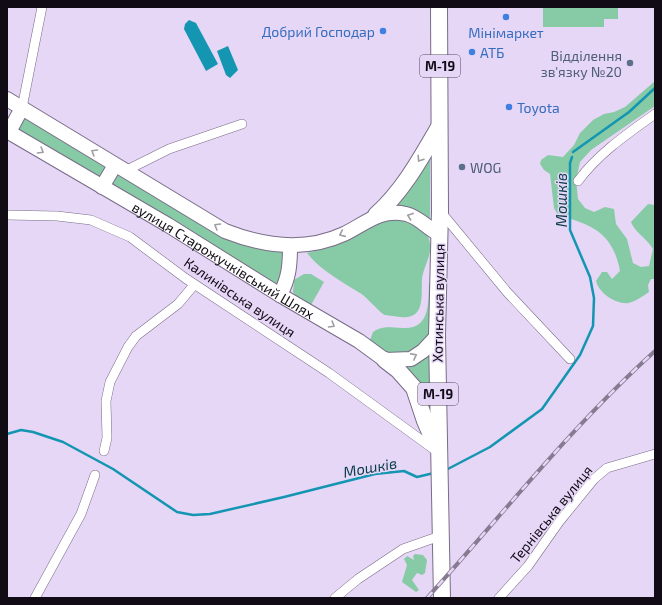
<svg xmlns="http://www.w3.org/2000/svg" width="662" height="605" font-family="'Exo 2',sans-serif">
<rect width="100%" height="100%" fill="#e6d7f7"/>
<!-- green -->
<g fill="#87caa6">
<polygon points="543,7 618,7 618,19 604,19 604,27 543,27"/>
<path d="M655 81V106L591 150 580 162 576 180 578 199 585 208 594 212 605 207 614 209 616 224 627 239 633 263 641 267 649 266 653 249C647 238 635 233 631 222L648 204 655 205V279H651L648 285 649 292C643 296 636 301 629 303 616 305 599 293 596 281L602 272H607L612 279 620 271C615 244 603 230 577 221 571 219 566 217 559 217L554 208 550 174 544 170 540 164 541 160 548 155 563 157 574 145 580 133 593 120 604 114 614 112 625 107Z"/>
<path d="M25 116 106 164C107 169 104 175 98 177L18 129Z"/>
<polygon points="430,156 430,222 389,209"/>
<polygon points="120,172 181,209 284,250 286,258 278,285 110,184 113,175"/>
<path d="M392 220C406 220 429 227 430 244 432 255 423 268 422 279 421 295 426 320 400 317 396 316 389 316 385 315 380 313 368 298 360 293 341 281 321 271 307 253L331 247 380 222Z"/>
<polygon points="304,274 311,274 324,282 311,305 297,297 293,292 294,280"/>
<path d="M432 282 431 334 419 349 403 355H390L369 343 373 332C384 325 390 328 402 328 431 330 428 302 429 283Z"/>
<polygon points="431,349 430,414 399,365"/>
<polygon points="415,554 423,555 427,560 425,573 422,575 417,573 412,580 419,590 416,592 402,582 407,565 404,559 407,556 414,560 413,556"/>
</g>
<!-- water -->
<g fill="#1495b2">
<polygon points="189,20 196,23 218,64 206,71 184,29 185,24"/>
<polygon points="228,46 238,70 230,78 226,75 217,51"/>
</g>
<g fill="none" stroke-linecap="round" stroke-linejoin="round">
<!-- stream -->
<g stroke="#1495b2" stroke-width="2.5">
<polyline points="573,152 629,112 655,88"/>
<polyline points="7,434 21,430 33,432 63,442 113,469 177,512 193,515 210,514 284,497 375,474 404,471 417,477 434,473"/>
<polyline points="444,471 490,447 542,409 580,355 593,326 594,298 590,277 570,230 570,163 572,157"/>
</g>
<!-- street casing -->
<g stroke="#796c87" stroke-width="10">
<g id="street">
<polyline points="22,108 42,7"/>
<polyline points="125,171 169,149 242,124"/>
<path d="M578 181C599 153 627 134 655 114"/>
<polyline points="441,212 507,292 570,359"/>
<polyline points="7,215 57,216 91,220 130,237 185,278 329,373 435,450"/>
<polyline points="104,451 107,438 106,401 110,382 128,347 136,336 178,304 194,285"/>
<polyline points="35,598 81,514 95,475"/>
<polyline points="335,598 358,579 403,549 440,536"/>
<polyline points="499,598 528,566 559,522 594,479 607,468 655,454"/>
</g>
</g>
<!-- primary casing -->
<g stroke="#796c87" stroke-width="16">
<g id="primary">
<path d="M7 99 225 231C263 246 305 252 344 234 365 224 380 208 406 214 419 217 427 228 439 234"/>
<path id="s1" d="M7 131 168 225 280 295 359 341 385 360 411 359 423 351 437 336"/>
<polyline points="9,132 22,108"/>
<polyline points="102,187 115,165"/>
<path d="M280 295C289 278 290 265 290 246"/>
</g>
</g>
<!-- highway casing -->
<g stroke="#796c87" stroke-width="18">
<g id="highway">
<polyline points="439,7 440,211 437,336 442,598"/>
<path d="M376 215C403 191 421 158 439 127"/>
<polyline points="385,360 398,370 414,388 425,421 436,446"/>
</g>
</g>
<!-- street -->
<use href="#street" stroke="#fff" stroke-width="9"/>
<!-- primary -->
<use href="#primary" stroke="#fff" stroke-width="14"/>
<!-- highway -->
<use href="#highway" stroke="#fff" stroke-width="16"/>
<!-- rail casing -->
<g stroke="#867b91" stroke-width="4">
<path id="rail" d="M427 598C502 515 572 426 655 351"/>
</g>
<!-- rail -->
<use href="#rail" stroke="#e6d7f7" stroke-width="2.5" stroke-dasharray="8" stroke-linecap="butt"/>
</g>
<!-- one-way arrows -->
<defs><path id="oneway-chevron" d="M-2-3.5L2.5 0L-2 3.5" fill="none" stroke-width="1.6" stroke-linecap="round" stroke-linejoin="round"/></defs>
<g stroke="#9f9da1">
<use href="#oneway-chevron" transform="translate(41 151) rotate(31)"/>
<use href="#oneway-chevron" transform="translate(94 152) rotate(-149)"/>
<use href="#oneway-chevron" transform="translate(420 159) rotate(123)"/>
<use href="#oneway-chevron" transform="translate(410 216) rotate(-160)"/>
<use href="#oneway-chevron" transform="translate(217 226) rotate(-149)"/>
<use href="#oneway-chevron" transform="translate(342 234) rotate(156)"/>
<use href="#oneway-chevron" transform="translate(332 325) rotate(31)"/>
<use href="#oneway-chevron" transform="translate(414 356) rotate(-28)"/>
</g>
<!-- markers -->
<g fill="#3f7fe0" stroke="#e6d7f7" stroke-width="1.5">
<circle cx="506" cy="17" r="4"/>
<circle cx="383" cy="31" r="4"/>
<circle cx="472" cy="52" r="4"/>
<circle cx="509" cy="107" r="4"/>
</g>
<g fill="#5c6f8a" stroke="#e6d7f7" stroke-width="1.5">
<circle cx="630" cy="63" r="4"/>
<circle cx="462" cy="167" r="4"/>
</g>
<g text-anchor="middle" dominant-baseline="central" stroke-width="3" stroke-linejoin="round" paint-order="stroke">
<!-- shield labels -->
<g fill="#e6d7f7" stroke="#504859" stroke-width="1">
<rect x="420" y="55" width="40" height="22" rx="3"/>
<rect x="418" y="383" width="40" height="22" rx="3"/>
</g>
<g font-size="13" font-weight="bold" fill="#100b15">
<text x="440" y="66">М-19</text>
<text x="438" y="394">М-19</text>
</g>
<!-- shop labels -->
<g font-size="14" fill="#366cbe" stroke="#e6d7f7" text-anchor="start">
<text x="375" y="31" text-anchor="end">Добрий Господар</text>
<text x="506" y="32" text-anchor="middle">Мінімаркет</text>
<text x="480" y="52">АТБ</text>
<text x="517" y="107">Toyota</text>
</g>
<!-- service labels -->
<g font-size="14" fill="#4e5e75" stroke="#e6d7f7" text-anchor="end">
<text x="622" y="55">Відділення<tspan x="622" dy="16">зв'язку №20</tspan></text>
<text x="470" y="167" text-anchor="start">WOG</text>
</g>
<!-- street labels -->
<g font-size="14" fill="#100b15" stroke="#e6d7f7">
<text stroke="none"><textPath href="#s1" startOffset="252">вулиця Старожучківський Шлях</textPath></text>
<text transform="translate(240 297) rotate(34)">Калинівська вулиця</text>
<text transform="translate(438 303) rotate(-89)">Хотинська вулиця</text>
<text transform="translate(551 514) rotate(-51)">Тернівська вулиця</text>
</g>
<!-- water labels -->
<g font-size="15" font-style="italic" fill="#0b3e4b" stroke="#e6d7f7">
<text transform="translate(561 200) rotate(-90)">Мошків</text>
<text transform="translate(370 467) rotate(-10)">Мошків</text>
</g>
</g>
<!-- border -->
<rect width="662" height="605" fill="none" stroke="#100b15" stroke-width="16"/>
</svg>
